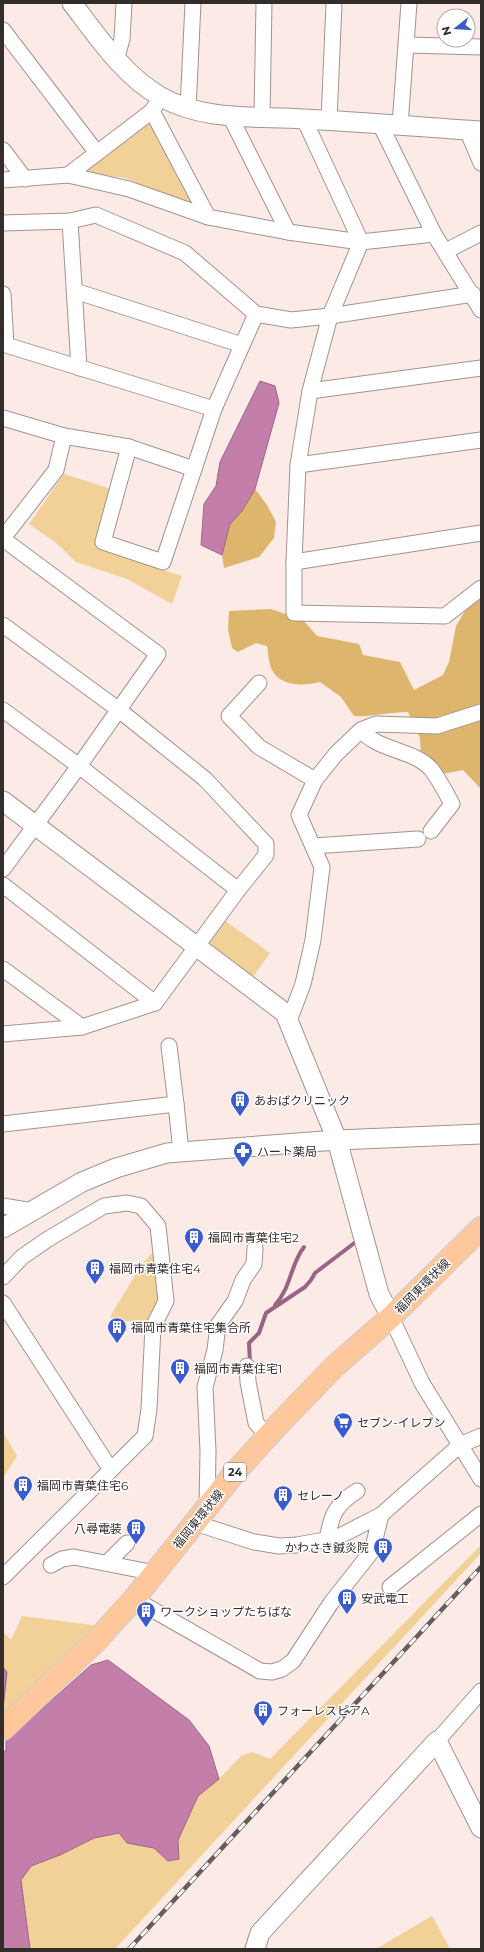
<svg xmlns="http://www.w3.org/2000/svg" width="484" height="1952" font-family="Montserrat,'Noto Sans JP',sans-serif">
<rect width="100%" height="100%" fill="#fceae6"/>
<!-- green -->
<g fill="#f1d198">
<polygon points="148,122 153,122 198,205 148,188 126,178 81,172"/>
<polygon points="64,474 111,489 96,548 182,576 172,604 127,579 76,562 55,542 29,524"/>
<polygon points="224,920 270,953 253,977 208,944"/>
<polygon points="155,1250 161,1300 154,1321 111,1321 111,1315 142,1264"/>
<polygon points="3,1432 17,1456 3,1478"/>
<polygon points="481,1545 481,1553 115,1949 30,1949 21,1880 31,1866 60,1855 94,1838 119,1833 127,1843 154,1848 168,1861 198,1796 219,1779 241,1756 252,1752 270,1759"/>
<polygon points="22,1616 99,1626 11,1712 3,1711 7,1672 3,1667 3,1632 11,1640"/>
<polygon points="432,1916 450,1949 376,1949"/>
</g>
<!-- forest -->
<g fill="#ddb56c">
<polygon points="255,489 267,505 276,522 274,538 259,557 224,568 222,555 230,524 242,511"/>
<path d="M481 594V789L463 770 442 774 421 757 420 738 408 712C390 712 372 717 354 716L341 697 320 682C304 686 281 687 272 670 269 664 268 653 267 646L256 643 238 652 232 648 228 629 229 611 271 609 303 620 317 636 359 644 363 655 400 662 414 690 443 675 449 662 456 626 469 604Z"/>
</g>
<!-- water -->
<g fill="#c47eaa" stroke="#986684">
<polygon points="260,381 275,386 279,403 255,489 242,511 230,524 222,555 201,545 204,504 216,486 220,462"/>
<polygon points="108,1660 189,1720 209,1746 219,1779 198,1796 178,1840 179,1859 168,1861 154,1848 127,1843 119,1833 94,1838 60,1855 31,1866 21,1880 30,1949 3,1949 3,1753 6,1750 6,1741 91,1665"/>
<polygon points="3,1667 7,1672 3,1709"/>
</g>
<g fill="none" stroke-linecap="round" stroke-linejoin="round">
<!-- stream -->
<g stroke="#986684" stroke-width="4">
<path d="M275 1305C292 1286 290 1265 304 1247"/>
<polyline points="250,1363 249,1343 259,1333 266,1313 305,1287 311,1280 315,1273 357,1241"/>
</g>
<!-- minor casing -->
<g stroke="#a3938f" stroke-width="17">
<g id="minor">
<polyline points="3,30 97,153"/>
<polyline points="407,45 481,47"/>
<polyline points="116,60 122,39 124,3"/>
<polyline points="188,109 193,3"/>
<polyline points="152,111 208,217 288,232 361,242 434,234"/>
<polyline points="230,116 288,232"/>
<polyline points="262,117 264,3"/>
<polyline points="304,119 361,242 330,316 310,391 298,465 294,562 481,533"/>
<polyline points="329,121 334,3"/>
<polyline points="380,124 434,234 481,310"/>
<polyline points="400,125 409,3"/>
<polyline points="467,130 481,163"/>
<polyline points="3,150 25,179"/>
<polyline points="68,175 152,111 157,103"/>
<polyline points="3,180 68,175 129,189 208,217"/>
<polyline points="70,221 79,368"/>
<polyline points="3,223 70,221 96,215 185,253 256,314 291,320 330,316 473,294"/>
<polyline points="446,251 481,233"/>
<polyline points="75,291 242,345"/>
<polyline points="3,294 6,345 214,409"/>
<polyline points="310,391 481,368"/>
<polyline points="3,418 64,436 129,447 194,469"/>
<polyline points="129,447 103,542 163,562 214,409 256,314"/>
<polyline points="298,465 481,440"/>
<polyline points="3,538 56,470 64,436"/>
<polyline points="3,539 158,654 79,766 3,869"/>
<polyline points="294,562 294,613 445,616 481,588"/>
<polyline points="3,625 119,710 205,779 266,844 266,855 238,890 155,1003 82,1027 3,1034"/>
<polyline points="259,683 229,716 259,747 315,780"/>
<polyline points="3,710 79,766 238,890"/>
<path d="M361 730C378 751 413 749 431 769 439 779 446 793 452 804L431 831"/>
<polyline points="313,846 418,839"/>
<polyline points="3,885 155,1003"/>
<polyline points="3,969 82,1027"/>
<polyline points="289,1021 303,984 313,940 322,867 299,815 315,780 336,754 361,730 376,724 437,726 481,712"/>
<polyline points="169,1046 176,1104"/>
<polyline points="3,1124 176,1104 181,1152"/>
<polyline points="3,1206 32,1211"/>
<polyline points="3,1277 22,1257 48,1239 104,1206 127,1203 141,1206 158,1226 166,1301 153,1327 149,1409 145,1436 3,1577"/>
<polyline points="3,1303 111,1470"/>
<polyline points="391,1317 422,1383 481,1479"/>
<polyline points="247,1366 248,1382 256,1423 268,1436"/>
<polyline points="207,1508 208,1451 205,1387 215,1350 218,1325 235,1301 243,1280 254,1264 255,1248"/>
<polyline points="195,1523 254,1542 279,1546 297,1545 336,1538 381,1515 460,1445 481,1436"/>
<path d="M327 1540C331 1515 336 1504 357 1491"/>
<polyline points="107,1563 127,1543"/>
<polyline points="51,1565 62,1559 74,1557 155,1573"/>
<polyline points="390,1587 481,1514"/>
<polyline points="134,1599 260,1671 272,1672 282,1669 293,1661 331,1603 372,1551 381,1515"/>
<polyline points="437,1741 481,1691"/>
</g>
</g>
<!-- tertiary casing -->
<g stroke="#a3938f" stroke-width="21">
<g id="tertiary">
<path d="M72 3C98 37 123 75 161 97 204 121 255 116 303 119 362 122 422 127 481 131"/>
<polyline points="3,801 285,1013 337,1140 379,1294 391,1317"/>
<polyline points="3,1228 82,1182 116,1168 167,1153 337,1140 481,1134"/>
<polyline points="255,1949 260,1933 437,1741 481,1828"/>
</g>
</g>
<!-- primary casing -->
<g stroke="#cecdcc" stroke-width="24">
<polyline id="primary" points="3,1729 96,1641 134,1599 236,1471 278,1425 335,1366 391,1317 481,1228"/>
</g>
<!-- minor -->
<use href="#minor" stroke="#fff" stroke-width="15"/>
<!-- tertiary -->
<use href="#tertiary" stroke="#fff" stroke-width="19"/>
<!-- primary -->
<use href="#primary" stroke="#fec79c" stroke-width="22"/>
<!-- rail casing -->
<g stroke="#675e5c" stroke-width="4.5">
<polyline id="rail" points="129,1949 481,1567"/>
</g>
<!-- rail -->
<use href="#rail" stroke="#fff" stroke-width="3" stroke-dasharray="9" stroke-linecap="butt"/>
</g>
<!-- icons -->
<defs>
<g id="building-pin" transform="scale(1)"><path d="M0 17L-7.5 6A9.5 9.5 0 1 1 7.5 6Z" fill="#3a5cce" stroke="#fff"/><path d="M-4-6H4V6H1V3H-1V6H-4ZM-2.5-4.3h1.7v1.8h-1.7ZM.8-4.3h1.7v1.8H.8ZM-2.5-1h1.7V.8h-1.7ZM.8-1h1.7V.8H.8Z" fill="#fff"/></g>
<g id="pharmacy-pin" transform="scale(1)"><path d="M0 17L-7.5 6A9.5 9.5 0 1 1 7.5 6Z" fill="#3a5cce" stroke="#fff"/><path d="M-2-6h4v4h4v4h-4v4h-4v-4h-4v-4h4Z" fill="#fff"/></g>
<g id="supermarket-pin" transform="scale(1)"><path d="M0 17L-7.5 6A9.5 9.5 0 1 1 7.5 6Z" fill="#3a5cce" stroke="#fff"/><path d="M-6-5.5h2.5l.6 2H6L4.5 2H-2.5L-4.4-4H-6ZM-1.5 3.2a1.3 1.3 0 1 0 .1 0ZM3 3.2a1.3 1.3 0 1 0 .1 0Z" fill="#fff"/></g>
</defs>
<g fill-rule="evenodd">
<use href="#building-pin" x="240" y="1100"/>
<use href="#pharmacy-pin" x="243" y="1151"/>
<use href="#building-pin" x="194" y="1237"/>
<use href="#building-pin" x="95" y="1268"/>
<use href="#building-pin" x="117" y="1327"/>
<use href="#building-pin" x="180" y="1368"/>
<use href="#supermarket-pin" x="343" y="1422"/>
<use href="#building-pin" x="23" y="1485"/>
<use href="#building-pin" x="283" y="1495"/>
<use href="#building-pin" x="136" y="1528"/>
<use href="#building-pin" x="383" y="1547"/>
<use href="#building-pin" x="347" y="1598"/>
<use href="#building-pin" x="146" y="1611"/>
<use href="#building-pin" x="263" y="1710"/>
</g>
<g text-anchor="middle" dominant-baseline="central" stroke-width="3" stroke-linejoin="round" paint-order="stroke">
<!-- shield labels -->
<rect fill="#fff" stroke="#706c6b" stroke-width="1" x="224" y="1463" width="22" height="18" rx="3"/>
<g font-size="11" font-weight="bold" fill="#332d2b">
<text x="235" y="1472">24</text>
</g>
<!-- poi labels -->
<g font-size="12" fill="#332d2b" stroke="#fff" text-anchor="start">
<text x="254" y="1100">あおばクリニック</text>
<text x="257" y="1151">ハート薬局</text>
<text x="208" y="1237">福岡市青葉住宅2</text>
<text x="109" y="1268">福岡市青葉住宅4</text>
<text x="131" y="1327">福岡市青葉住宅集合所</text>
<text x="194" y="1368">福岡市青葉住宅1</text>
<text x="357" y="1422">セブン-イレブン</text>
<text x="37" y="1485">福岡市青葉住宅6</text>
<text x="297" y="1495">セレーノ</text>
<text x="122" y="1528" text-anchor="end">八尋電装</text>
<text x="369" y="1547" text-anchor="end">かわさき鍼炎院</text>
<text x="361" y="1598">安武電工</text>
<text x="160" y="1611">ワークショップたちばな</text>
<text x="277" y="1710">フォーレスピアA</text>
</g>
<!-- street labels -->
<g font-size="12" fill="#332d2b" stroke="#fff">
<text transform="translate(422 1286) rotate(-45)">福岡東環状線</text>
<text transform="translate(198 1519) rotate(-51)">福岡東環状線</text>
</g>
</g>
<!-- border -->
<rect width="484" height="1952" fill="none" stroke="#332d2b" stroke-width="8"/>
<!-- north arrow -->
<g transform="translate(456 28) rotate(253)"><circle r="19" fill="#ffffff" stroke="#adabaa"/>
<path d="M0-3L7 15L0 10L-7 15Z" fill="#3a5cce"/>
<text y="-6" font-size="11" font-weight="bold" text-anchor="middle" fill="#332d2b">N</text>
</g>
</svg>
